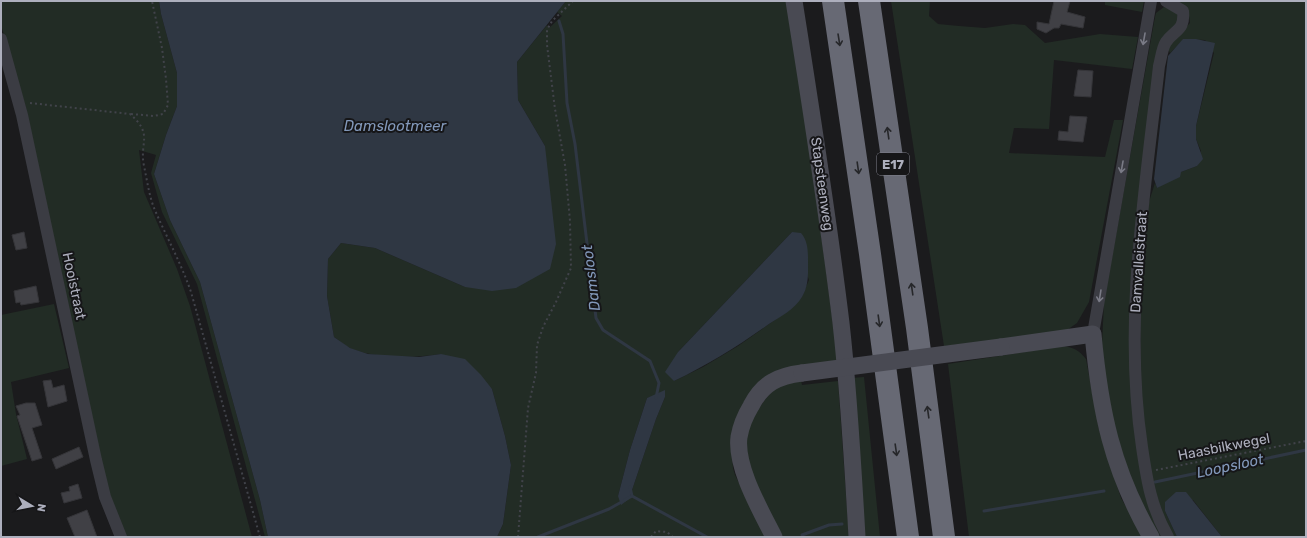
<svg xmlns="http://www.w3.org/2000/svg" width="1307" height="538" font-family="Rubik,sans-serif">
<rect width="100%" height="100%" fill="#1b1b1d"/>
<!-- green -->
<g fill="#222c25" fill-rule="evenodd">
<polygon points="1,1 159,1 161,14 177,73 177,106 166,135 154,174 170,220 200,282 260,500 268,537 265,537 197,284 162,212 151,173 156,155 139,150 144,192 177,269 190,306 252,537 125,537 109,496 26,108 1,25"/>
<path d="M566 1H790L838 361 780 370 731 442 733 468 735 475 766 537H497L503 524 511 465 505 436 492 389 441 354C413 358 379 359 352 349 346 347 340 341 334 337L327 296 328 259 341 243 375 248 465 287 545 146 518 100 517 62 547 25 549 28 562 16 557 12ZM792 232 809 280 801 298 789 310 738 346 703 367 674 381 678 352ZM657 395 665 397 656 419 629 499 618 496 630 450 647 398Z"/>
<polygon points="891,1 930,1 929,16 938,24 959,26 985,28 1013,24 1025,25 1045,43 1100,34 1138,37 1132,69 1054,60 1049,129 1014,128 1009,153 1105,157 1114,120 1123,120 1089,302 1077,323 1067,330 1043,335 944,346"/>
<polygon points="1105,1 1144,1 1142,12 1105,5"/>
<path d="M1176 1H1306V537H1222L1193 500 1165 511 1177 537H1172L1155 503 1141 418 1140 286 1147 208 1155 183 1157 188 1181 172 1197 166 1201 151 1196 139V126L1214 53 1205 40 1184 39 1170 53 1167 46 1190 23C1189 11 1186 7 1176 1Z"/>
<polygon points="1164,7 1177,11 1179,23 1168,34 1141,205 1137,435 1165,537 1157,537 1140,506 1109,413 1102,345 1104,302 1155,17 1156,13"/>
<polygon points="54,304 69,368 11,382 16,414 27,459 1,466 1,315"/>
<path d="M1062 346C1073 347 1079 350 1086 359L1099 429 1121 498 1143 537H969L948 364Z"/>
<polygon points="864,377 880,537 862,537 851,378"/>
<path d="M801 380 802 385 838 381 849 537H782C767 506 734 454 751 419 753 415 757 411 760 407 772 389 780 384 801 380Z"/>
</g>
<!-- water -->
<g fill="#2f3743">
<polygon points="159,1 566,1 517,62 518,100 545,146 556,244 550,269 516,288 492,291 465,287 375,248 341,243 328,259 327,296 334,337 350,348 368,354 419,357 441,354 465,359 481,375 492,389 505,436 511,465 503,524 497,537 268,537 260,500 200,282 170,220 154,174 166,135 177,106 177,73 161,14"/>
<polygon points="1183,39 1196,39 1215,43 1196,126 1196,139 1203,159 1197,166 1181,172 1180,177 1157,188 1154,179 1168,56"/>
<path d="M792 232 801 233C808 241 808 251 808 261 808 274 809 285 802 297 795 309 780 317 769 324 738 346 708 365 674 381L665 372 678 352Z"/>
<polygon points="665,390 665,397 656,419 629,499 621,505 618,496 630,450 647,398"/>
<polygon points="1176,492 1186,492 1222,537 1177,537 1165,511 1165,502"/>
</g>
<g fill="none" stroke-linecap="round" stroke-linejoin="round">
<!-- stream -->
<g stroke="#2f3743" stroke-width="3">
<polyline points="559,21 563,34 567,103 575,144 596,318 603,330 650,361 659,383 656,398"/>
<polyline points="1155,482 1306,450"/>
<polyline points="632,496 707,537"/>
<polyline points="984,511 1104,491"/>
<polyline points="802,535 829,525 842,524"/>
<polyline points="538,537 609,509 632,496 630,487"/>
</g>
</g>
<!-- building -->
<g fill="#404045" stroke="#353539">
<polygon points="1054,1 1070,1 1067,12 1085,17 1083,28 1061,24 1059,28 1054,28 1046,33 1037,29 1037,22 1049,24"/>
<polygon points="1078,70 1093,71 1091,97 1074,96"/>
<polygon points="1070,116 1087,117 1083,142 1058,140 1059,131 1068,132"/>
<polygon points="24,232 27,248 16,250 12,235"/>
<polygon points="36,286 39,302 21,305 20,302 16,303 14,291"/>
<polygon points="51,380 53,388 64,385 67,401 48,407 43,381"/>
<polygon points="26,403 35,403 42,425 32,428 42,458 32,461 17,416 20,415 16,406"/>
<polygon points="79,447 83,457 56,469 52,459"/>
<polygon points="78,484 82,498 64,503 61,493 70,491 69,487"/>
<polygon points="87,510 97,537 75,537 67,518"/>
</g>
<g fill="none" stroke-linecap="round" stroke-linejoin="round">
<!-- path -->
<g stroke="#41434a" stroke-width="2" stroke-dasharray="2 3" stroke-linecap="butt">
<path d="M30 103 130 114C154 135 139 142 144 166 147 180 149 195 154 208 166 236 181 263 191 292L260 537"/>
<polyline points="131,114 154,116 163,114 168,105 166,79 162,48 152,1"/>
<polyline points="1156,470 1306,441"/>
<polyline points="518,537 528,408 536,373 537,345 543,327 556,302 571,268 570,221 565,165 555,109 547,45 547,30 552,21 573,1"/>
<polyline points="651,537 656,531 667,532 673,537"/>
</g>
<!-- street -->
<g stroke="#3b3c43" stroke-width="12">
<path d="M1166 1 1183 11C1185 31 1175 29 1166 42 1162 48 1161 59 1159 66 1145 192 1123 321 1142 447 1147 481 1151 507 1168 537"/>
<polyline points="1,39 22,115 96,460 105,497 121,537"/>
<polyline points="1093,334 1151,1"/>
</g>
<!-- secondary -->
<g stroke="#494a53" stroke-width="17">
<path d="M794 1C811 108 828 216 841 323 849 394 853 466 857 537"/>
<path d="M1001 347 1093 334C1100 411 1112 469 1151 537"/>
<path d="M774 537C761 511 735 467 739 437 741 425 745 416 751 406 763 383 778 376 802 373"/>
</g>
<!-- highway -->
<g stroke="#676974" stroke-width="22">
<polyline points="833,1 870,254 908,537"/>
<polyline points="869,1 917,328 944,537"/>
</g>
<!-- secondary-bridge -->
<polyline stroke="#494a53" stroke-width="17" points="802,373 1001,347"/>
</g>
<!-- one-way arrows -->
<defs><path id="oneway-shaft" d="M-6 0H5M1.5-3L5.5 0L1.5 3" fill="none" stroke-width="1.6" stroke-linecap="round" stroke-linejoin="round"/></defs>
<g stroke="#7a7b86">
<use href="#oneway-shaft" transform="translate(1144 39) rotate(100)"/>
<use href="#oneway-shaft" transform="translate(1122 167) rotate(100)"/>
<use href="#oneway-shaft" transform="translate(1100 296) rotate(99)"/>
</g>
<g stroke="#26272a">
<use href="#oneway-shaft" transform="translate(839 40) rotate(81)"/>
<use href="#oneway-shaft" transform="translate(888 133) rotate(-98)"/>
<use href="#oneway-shaft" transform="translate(858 168) rotate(82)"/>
<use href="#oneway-shaft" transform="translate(912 289) rotate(-98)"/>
<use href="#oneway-shaft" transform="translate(879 321) rotate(82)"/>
<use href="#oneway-shaft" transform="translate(928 412) rotate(-98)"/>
<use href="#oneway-shaft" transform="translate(896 450) rotate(82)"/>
</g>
<g text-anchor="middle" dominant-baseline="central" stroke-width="4" stroke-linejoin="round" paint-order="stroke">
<!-- shield labels -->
<rect fill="#161618" stroke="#80818c" stroke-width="1" x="877" y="153" width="32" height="22" rx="3"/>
<g font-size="13" font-weight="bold" fill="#adafbd">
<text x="893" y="164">E17</text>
</g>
<!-- street labels -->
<g font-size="14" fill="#adafbd" stroke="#161618">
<text transform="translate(822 184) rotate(82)">Stapsteenweg</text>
<text transform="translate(1139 262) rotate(-86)">Damvalleistraat</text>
<text transform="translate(74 286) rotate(78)">Hooistraat</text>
<text transform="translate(1224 447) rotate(-11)">Haasbilkwegel</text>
</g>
<!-- water labels -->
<g font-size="15" font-style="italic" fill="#8298ba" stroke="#161618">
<text x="395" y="126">Damslootmeer</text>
<text transform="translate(591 278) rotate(-97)">Damsloot</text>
<text transform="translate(1230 466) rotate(-12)">Loopsloot</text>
</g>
</g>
<!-- border -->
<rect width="1307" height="538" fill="none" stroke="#adafbd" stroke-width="4"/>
<!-- north arrow -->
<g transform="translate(32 506) rotate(100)" stroke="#161618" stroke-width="3" paint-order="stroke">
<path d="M0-3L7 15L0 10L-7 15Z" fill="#adafbd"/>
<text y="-6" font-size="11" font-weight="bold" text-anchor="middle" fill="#adafbd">N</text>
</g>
</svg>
